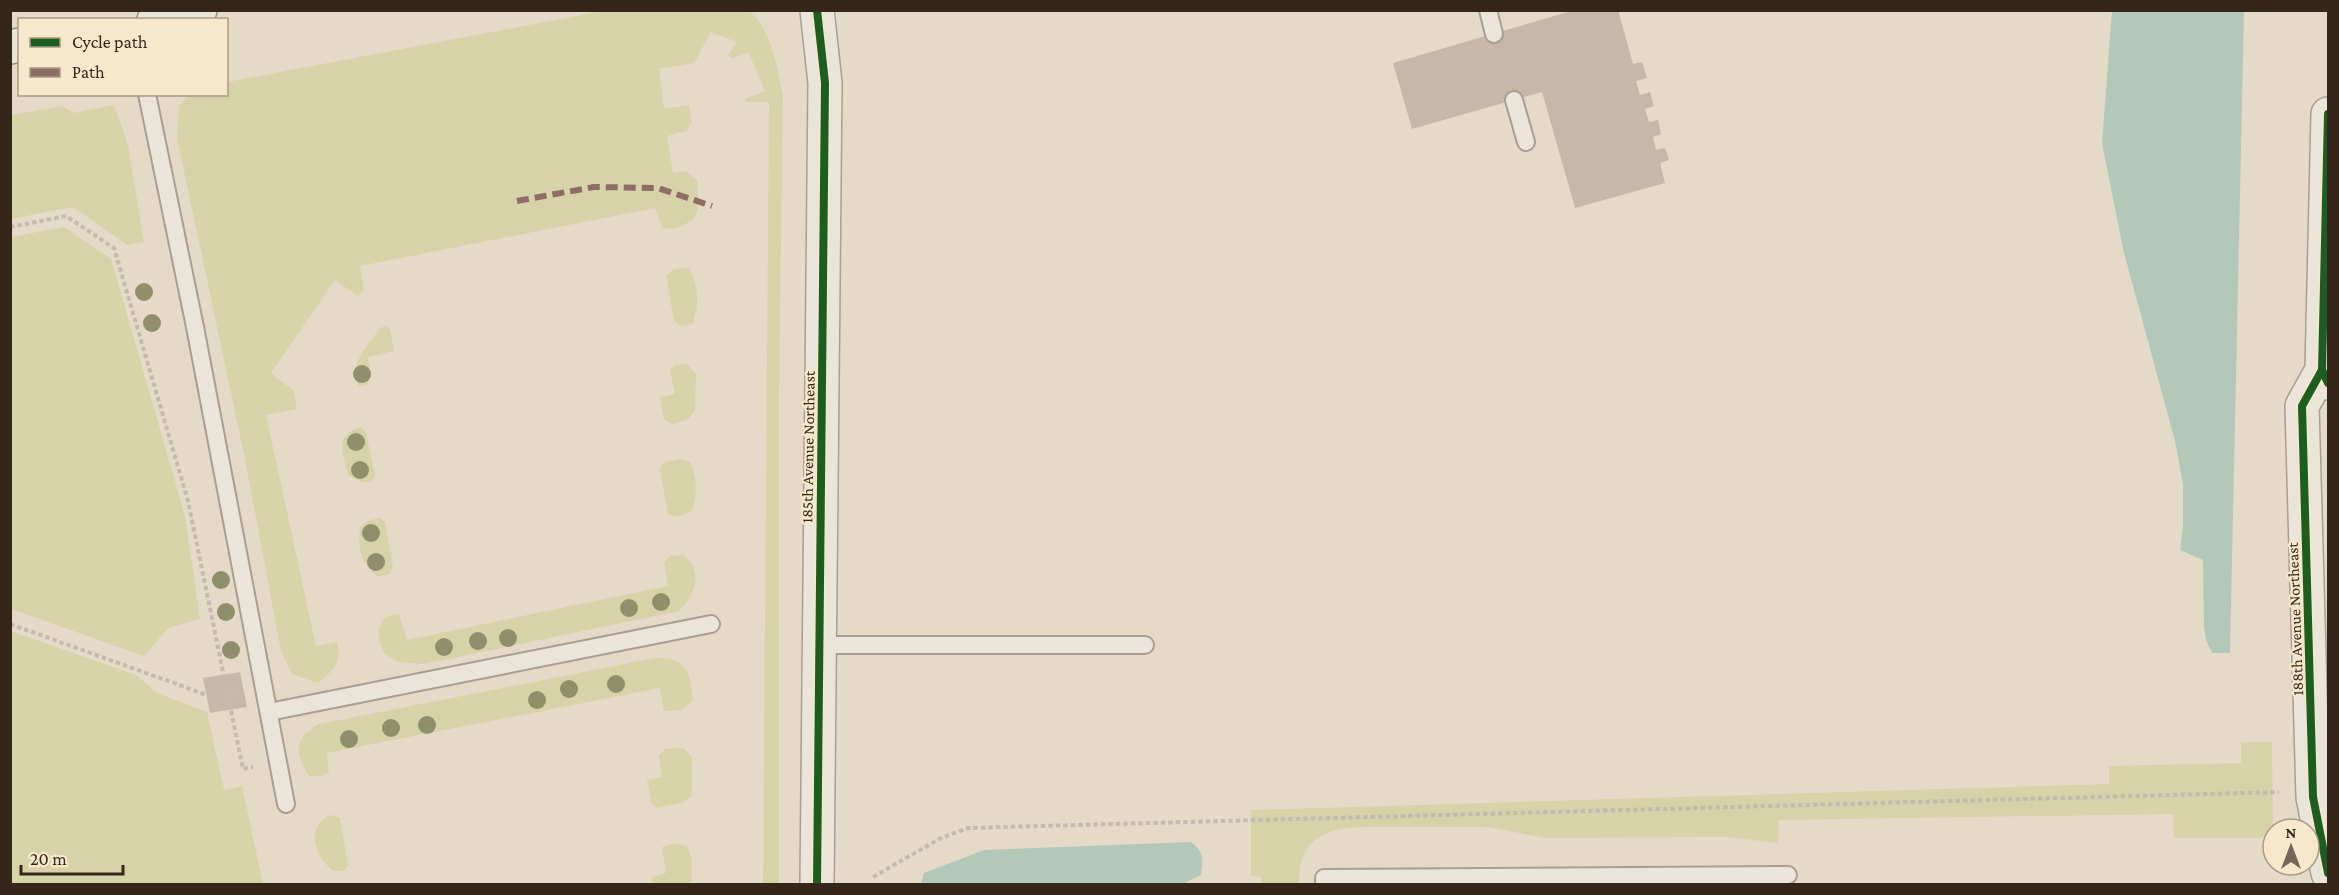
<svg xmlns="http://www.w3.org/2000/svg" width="2339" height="895" font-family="'Crimson Pro',serif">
<rect width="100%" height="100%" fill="#e4dac7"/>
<!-- green -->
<g fill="#d6d3a8">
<path d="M603 11H749C772 29 777 68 783 97L779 391V884H763L769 102H745V99L765 91 749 53 732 58 728 55 737 42 711 32 694 63 659 69 664 109 689 105 692 122 686 131 667 136 673 173 686 171 697 180 698 209 693 220 677 228 663 229 655 208 360 266 364 290 358 296 335 280 271 373 294 391 297 409 266 415 316 646 337 642C342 663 334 670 318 683L292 674 281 651 245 459 177 138 179 106 189 95 226 94 227 82Z"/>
<polygon points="114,105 128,145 144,242 127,245 73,207 11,219 11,115 62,106 73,113"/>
<polygon points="64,227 111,259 185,516 200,619 168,628 144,656 11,609 11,237"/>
<path d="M689 268C698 283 700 308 692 324L681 326 674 321 666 276 674 269Z"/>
<path d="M386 326 390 329 394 351 368 357 371 377 367 385 359 386C346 366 369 345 380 328Z"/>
<polygon points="687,364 696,374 695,411 687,420 672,424 664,419 660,397 675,394 670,370 675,365"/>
<path d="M362 427 366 432 375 476 371 482H362L349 476C343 456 334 432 362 427Z"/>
<path d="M679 459 690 462C697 476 698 498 691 512L677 517 668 514 660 469 663 463Z"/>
<path d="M380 518 385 522 393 567 389 575 377 576C359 560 358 550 360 527L370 520Z"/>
<path d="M683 555C705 571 695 594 679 611L424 664 398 662 385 654 380 643 378 629 385 617 399 614 407 640 668 586 664 563 670 556Z"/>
<polygon points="11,631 136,675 157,693 207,712 224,790 242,786 263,884 11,884"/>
<path d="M655 658C687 657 690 672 693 700L682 710 664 711 660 688 327 753 329 772 322 776H309C294 753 294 738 319 724Z"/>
<path d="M2241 742H2272L2273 832 2261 838H2174L2173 814 1779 820 1778 843 1727 837 1546 838 1487 827H1361C1322 829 1298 841 1299 884H1261V877L1251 876V810L2109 784V766L2241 763Z"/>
<polygon points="683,748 692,757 692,796 682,803 657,808 652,804 647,780 662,777 659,755 665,749"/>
<path d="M330 815 340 818 348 865 344 871H333C315 856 304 828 330 815Z"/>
<polygon points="674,844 687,846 692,860 691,884 653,884 652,877 666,873 662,847"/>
</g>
<!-- water -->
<g fill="#b4c8ba">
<polygon points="2112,11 2244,11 2230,653 2212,653 2206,640 2204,626 2203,560 2180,550 2183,525 2183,484 2175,441 2123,249 2102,143"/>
<path d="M1191 842C1205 853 1203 859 1201 875L1182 884H921L924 873 984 850Z"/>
</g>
<!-- building -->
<g fill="#c7b7a8">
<polygon points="1575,10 1618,10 1633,64 1642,62 1647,78 1636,81 1640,95 1650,92 1654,106 1645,109 1649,122 1658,120 1661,134 1653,137 1656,150 1665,148 1669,160 1660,163 1665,183 1575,208 1542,92 1412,129 1393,63"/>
<polygon points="240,672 247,707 210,713 203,678"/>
</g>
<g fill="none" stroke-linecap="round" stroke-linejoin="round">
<!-- service casing -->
<g stroke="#a89e91" stroke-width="20">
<g id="service">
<polyline points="1488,10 1494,34"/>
<polyline points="147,94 195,327 286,804"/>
<polyline points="1514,100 1526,142"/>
<polyline points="819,645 1145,645"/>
<polyline points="269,712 711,624"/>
<polyline points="1324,884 1324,878 1788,875"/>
</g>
</g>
<!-- tertiary casing -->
<g stroke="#a89e91" stroke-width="36">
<g id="tertiary">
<polyline points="817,10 825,83 817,884"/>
<polyline points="2328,114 2322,370 2328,383"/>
<polyline points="2322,370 2302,406 2313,797 2328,873"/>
</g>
</g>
<!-- secondary casing -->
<g stroke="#988e81" stroke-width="36">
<g id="secondary">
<polyline points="154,20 200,10"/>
<polyline points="10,47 20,45"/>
</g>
</g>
<!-- path -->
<g stroke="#c3bbb0" stroke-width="4" stroke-dasharray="4.5 3" stroke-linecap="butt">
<polyline points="10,227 66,216 114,248 188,501 243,769 253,767"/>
<polyline points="10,624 210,696 240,691"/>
<polyline points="873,877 941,838 968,828 2279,792"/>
</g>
<!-- service -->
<use href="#service" stroke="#ebe4d9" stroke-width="16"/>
<!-- tertiary -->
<use href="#tertiary" stroke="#ebe4d9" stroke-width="33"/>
<!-- secondary -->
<use href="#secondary" stroke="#ebe4d9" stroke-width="33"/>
<!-- quiet -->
<polyline stroke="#8d6e63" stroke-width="6" stroke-dasharray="12 6" stroke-linecap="butt" points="517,201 594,187 658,188 712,206"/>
<!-- cycleway casing -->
<g stroke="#f7e7cb" stroke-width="11">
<g id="cycleway">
<polyline points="817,10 825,83 817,884"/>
<polyline points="2328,114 2322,370 2328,383"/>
<polyline points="2322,370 2302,406 2313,797 2328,873"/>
</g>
</g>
<!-- cycleway -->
<use href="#cycleway" stroke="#1b5e20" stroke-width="8"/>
</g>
<!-- trees -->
<g fill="#8f906b">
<circle cx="144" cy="292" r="9"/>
<circle cx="152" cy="323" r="9"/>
<circle cx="362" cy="374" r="9"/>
<circle cx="356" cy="442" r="9"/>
<circle cx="360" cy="470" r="9"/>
<circle cx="371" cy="533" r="9"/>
<circle cx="376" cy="562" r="9"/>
<circle cx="221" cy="580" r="9"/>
<circle cx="661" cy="602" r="9"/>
<circle cx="629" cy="608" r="9"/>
<circle cx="226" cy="612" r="9"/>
<circle cx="508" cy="638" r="9"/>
<circle cx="478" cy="641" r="9"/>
<circle cx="444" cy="647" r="9"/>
<circle cx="231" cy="650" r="9"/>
<circle cx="616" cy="684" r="9"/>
<circle cx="569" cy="689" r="9"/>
<circle cx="537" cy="700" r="9"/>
<circle cx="427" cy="725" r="9"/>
<circle cx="391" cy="728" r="9"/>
<circle cx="349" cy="739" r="9"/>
</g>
<g text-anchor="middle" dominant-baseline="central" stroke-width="4.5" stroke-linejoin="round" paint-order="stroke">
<!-- street labels -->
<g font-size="16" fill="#36261a" stroke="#f7e7cb">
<text transform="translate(808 447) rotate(-89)">185th Avenue Northeast</text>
<text transform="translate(2295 619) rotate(-92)">188th Avenue Northeast</text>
</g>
</g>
<!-- border -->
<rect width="2339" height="895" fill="none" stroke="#36261a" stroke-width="24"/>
<!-- legend -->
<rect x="18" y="18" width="210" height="78" fill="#f7e7cb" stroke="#aa9a84" stroke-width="1.5"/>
<rect x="30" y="38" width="30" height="9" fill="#1b5e20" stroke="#aa9a84" stroke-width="1.5"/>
<text x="72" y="48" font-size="18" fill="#36261a">Cycle path</text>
<rect x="30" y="68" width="30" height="9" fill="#8d6e63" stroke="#aa9a84" stroke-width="1.5"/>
<text x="72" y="78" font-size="18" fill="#36261a">Path</text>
<!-- north arrow -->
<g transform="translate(2291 847)"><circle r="28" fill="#f7e7cb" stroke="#aa9a84" stroke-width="1.5"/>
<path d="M0-4.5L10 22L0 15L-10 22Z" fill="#736557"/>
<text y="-9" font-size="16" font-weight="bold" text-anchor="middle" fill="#36261a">N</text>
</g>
<!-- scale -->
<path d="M21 865v9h102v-9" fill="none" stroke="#36261a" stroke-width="3"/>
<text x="30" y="865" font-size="18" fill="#36261a" stroke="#f7e7cb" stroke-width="4.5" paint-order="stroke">20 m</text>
</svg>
